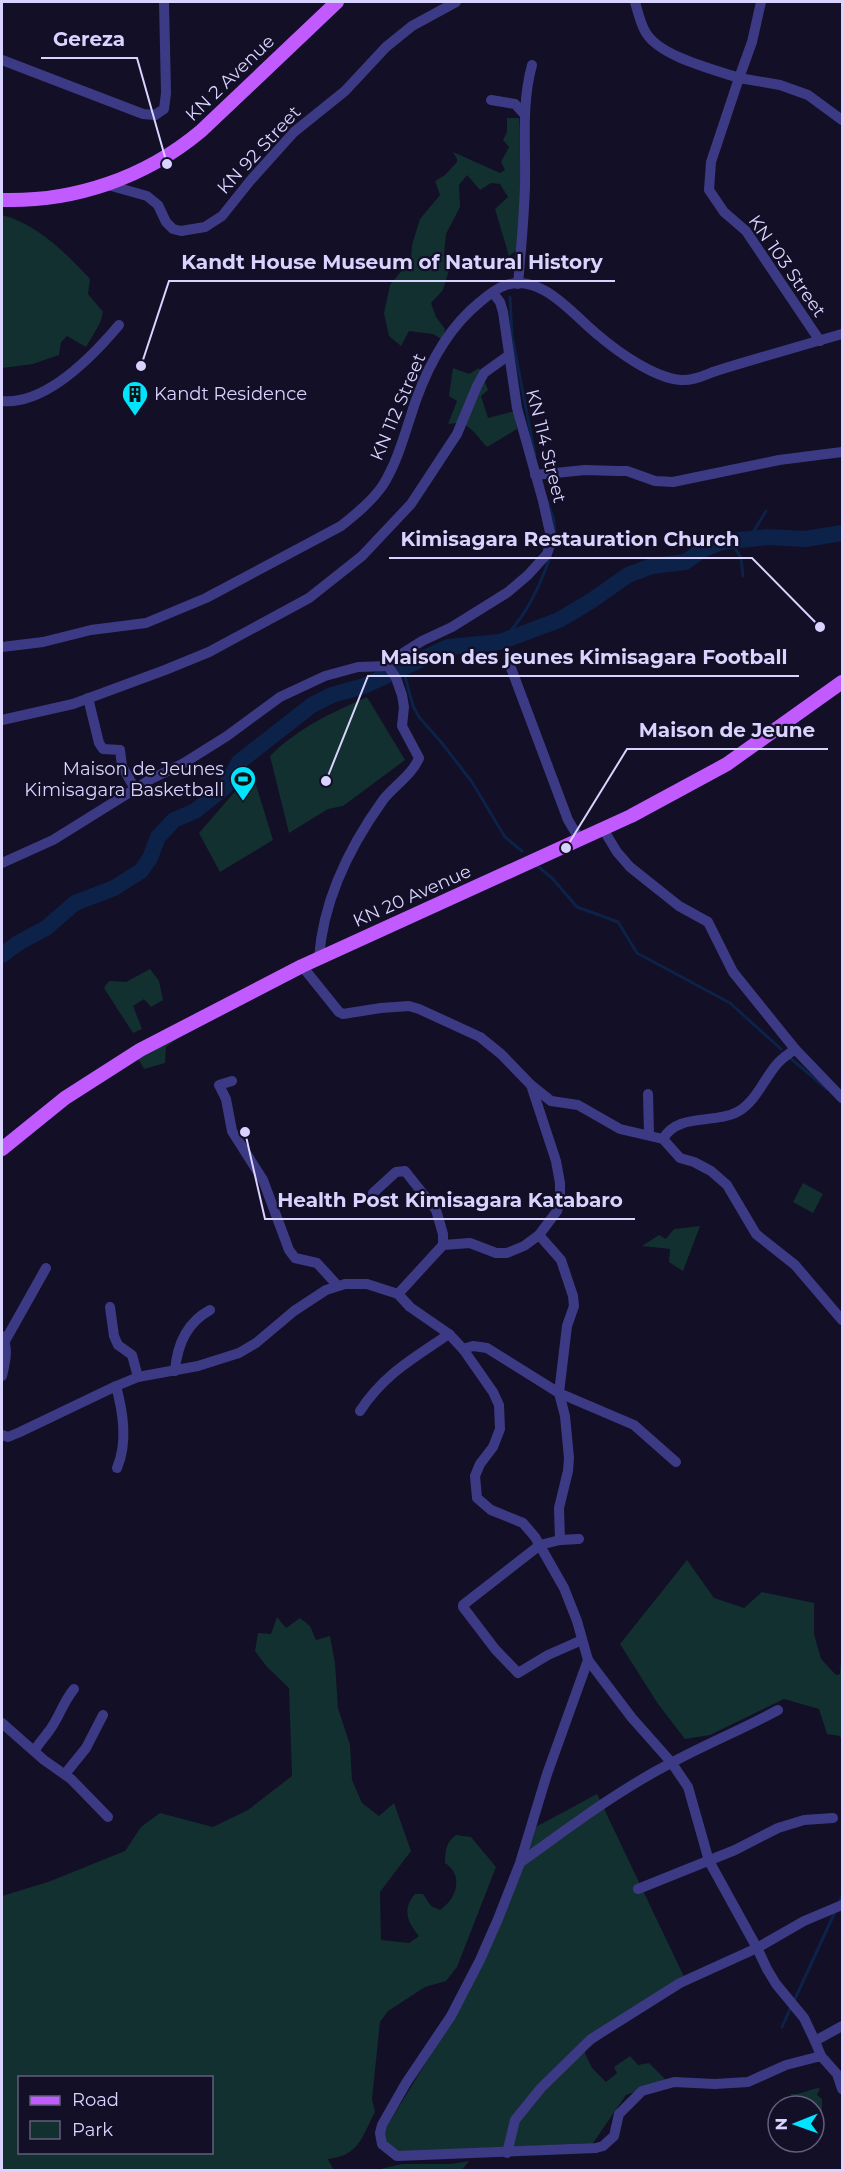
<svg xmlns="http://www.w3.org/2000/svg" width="844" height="2172" font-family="Montserrat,sans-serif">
<rect width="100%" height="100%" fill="#130f26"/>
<!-- green -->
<g fill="#12302f" fill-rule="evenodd">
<polygon points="507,118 519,118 521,199 517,250 509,256 495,209 508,197 500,184 491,183 480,190 467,175 459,185 460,207 446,234 444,255 449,270 443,290 431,303 436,317 445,329 443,340 433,334 409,331 401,346 389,336 384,313 390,285 411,259 412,245 420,219 440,195 435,181 445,175 457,162 457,159 453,152 500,173 505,170 501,162 509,147 503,140 507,132"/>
<path d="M2 215C37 224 66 253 90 279L88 294 103 312 100 323 86 347 67 336 61 342 59 355 33 364 2 368Z"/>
<path d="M453 368 469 374 479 368 488 390 481 396 488 418 515 411 517 429 487 447C474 433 469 420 448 424L457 401 449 396Z"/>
<path d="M367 697 405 760 343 806 328 809 289 833 270 756C298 728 331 713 367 697Z"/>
<polygon points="252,772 273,840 220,872 199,833"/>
<polygon points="150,969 159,981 163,1000 151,1007 144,999 133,1006 142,1029 133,1033 104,988 109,981 126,982"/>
<polygon points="173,1035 177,1039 166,1047 165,1063 144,1069 136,1055"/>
<polygon points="803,1183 823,1194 813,1213 793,1202"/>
<polygon points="700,1226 683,1271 669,1262 670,1249 642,1246 659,1235 666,1239 674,1229"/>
<polygon points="687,1560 714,1598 744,1608 762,1592 814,1603 814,1634 821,1659 836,1675 840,1674 842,1644 842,1742 840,1736 827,1734 819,1709 784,1699 710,1735 685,1739 658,1704 620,1644"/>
<path d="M277 1617 286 1628 300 1618 310 1626 316 1640 330 1636 335 1663 338 1708 350 1745 352 1780 362 1803 379 1816 394 1803 411 1851 380 1892 381 1940 409 1943 419 1936C407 1922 402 1909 415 1894H423L431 1906 440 1910C457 1899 464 1875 445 1863 445 1851 446 1842 456 1835L471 1837 496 1867 457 1967 446 1981 425 1987 388 2011 380 2022 372 2099 375 2112C361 2138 360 2155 328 2159L333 2169 355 2170H2V1896L48 1882 125 1851 141 1827 160 1813 213 1827 248 1810 292 1776 289 1688 267 1667 255 1651 258 1633 271 1634ZM20 2078H212V2152H20Z"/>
<polygon points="597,1794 687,1983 621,2024 584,2051 592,2068 606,2082 617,2073 614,2067 630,2056 638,2065 649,2063 666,2080 626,2095 593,2143 399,2152 386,2144 384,2131 468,1994 532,1829"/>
<path d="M820 2088 817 2095 822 2099V2113L818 2118 820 2121 814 2130V2106H788L791 2094C801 2095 809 2089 820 2088Z"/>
<polygon points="469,2161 462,2170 376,2170 402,2164 451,2164"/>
</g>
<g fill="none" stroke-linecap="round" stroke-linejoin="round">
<!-- stream -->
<g stroke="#0c2248" stroke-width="3">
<polyline points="510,297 512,336 535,455"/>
<polyline points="548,502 554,521 555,536"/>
<polyline points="749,539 766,511"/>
<polyline points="731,541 741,558 743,576"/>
<path d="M500 642C525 618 539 589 550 557"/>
<polyline points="403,669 413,706 419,717 441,742 472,782 505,837 522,851"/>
<polyline points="536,865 552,878 577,907 618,922 637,953 730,1003 781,1049"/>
<polyline points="789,1057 827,1089"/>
<polyline points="839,1903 842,1896"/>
<polyline points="794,2001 835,1912"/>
<polyline points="782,2027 791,2007"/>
</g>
<!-- river -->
<polyline stroke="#0c2248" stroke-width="16" points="2,955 18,943 46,928 75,903 114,888 141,871 150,858 158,837 174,820 195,811 225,787 239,762 312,705 332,695 364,686 448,647 500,642 559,620 591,601 628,575 652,566 685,562 704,549 722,542 767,537 805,539 842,533"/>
<!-- minor -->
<g stroke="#3d3a85" stroke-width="10">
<path d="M635 2C638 12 640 23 646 33 661 57 713 69 739 78L752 42 761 2"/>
<polyline points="2,60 143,114 155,115 164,109 166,93 164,2"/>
<polyline points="491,100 515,104 525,115"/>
<polyline points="108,185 147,196 158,205 166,222 173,229 181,231 205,227 222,216 250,181 294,132 345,91 386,47 412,26 456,2"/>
<path d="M518 284C521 251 524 218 525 186 526 146 521 105 532 65"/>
<polyline points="820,341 746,231 724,212 709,190 711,162 739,78 780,85 808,95 842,120"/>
<path d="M2 401C46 405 92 357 119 325"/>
<polyline points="535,475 585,470 617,471 627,471 655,481 673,482 779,460 842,452"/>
<path d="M2 647 43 642 91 630 146 623 206 598 341 526C356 514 372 501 383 485 399 459 406 429 416 400 429 364 450 326 480 302 487 296 497 288 506 285 542 273 574 316 598 335 618 352 654 378 681 380 694 381 704 375 716 371 758 358 800 346 842 334"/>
<polyline points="508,660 568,820 580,840"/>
<polyline points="388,666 395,658 422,641 452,627 508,592 528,575 547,554 550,545 551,537 543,501 517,408 503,312 500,302 493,293"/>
<polyline points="88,698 99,743 103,749 120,750 122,766 135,789"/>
<polyline points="2,720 73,704 165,670 209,652 309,598 362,556 411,504 457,434 477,386 484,373 509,355"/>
<polyline points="603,829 617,852 630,867 679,906 708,922 733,972 795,1049 842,1098"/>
<polyline points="2,863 53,840 151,779 184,763 227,736 280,697 325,676 358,667 388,666"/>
<path d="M319 958C323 901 350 846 383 800 394 786 412 775 419 758L402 726 404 707 402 695 396 678 388 666"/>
<polyline points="302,966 339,1012 343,1014 381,1008 409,1006 419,1009 480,1037 501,1054 531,1085 556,1161 560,1183 560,1201 557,1211 539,1235 524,1246 507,1253 496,1253 470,1243 443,1245 398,1294"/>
<polyline points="232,1081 219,1085 226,1099 232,1131 263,1180 289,1250 295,1258 317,1263 338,1286"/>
<polyline points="531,1085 551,1101 578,1105 620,1129 663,1139 680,1158 694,1162 711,1171 727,1185 756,1234 795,1265 842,1320"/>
<polyline points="648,1094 649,1135"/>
<path d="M663 1139C678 1112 715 1125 739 1111 756 1101 764 1079 777 1064 782 1058 789 1054 795 1049"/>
<polyline points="373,1193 396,1172 405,1171 436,1210 443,1234 443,1245"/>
<polyline points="539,1235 561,1260 573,1296 574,1306 567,1326 559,1393 565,1416 569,1458 568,1471 559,1508 560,1540"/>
<polyline points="110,1307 114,1336 118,1345 132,1355 138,1377"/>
<polyline points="5,1341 46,1268"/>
<polyline points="463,1349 473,1346 487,1348 559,1393 634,1425 676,1462"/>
<path d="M175 1371C177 1345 186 1323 210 1310"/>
<path d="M2 1376C5 1363 9 1348 2 1336"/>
<path d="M116 1386C123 1412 128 1442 117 1468"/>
<path d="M360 1411C384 1374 414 1358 449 1334"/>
<polyline points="2,1435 8,1437 20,1432 114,1387 138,1377 198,1366 239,1353 256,1343 294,1311 326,1290 345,1284 367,1284 398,1294 410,1307 449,1334 463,1349 493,1392 499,1405 500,1429 493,1447 480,1464 475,1476 477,1498 491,1510 523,1523 535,1537 564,1588 577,1621 588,1660 547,1774 520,1863 498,1919 480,1960 451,2016 406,2083 382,2125 380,2133 382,2144 397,2156 596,2148 603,2146 614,2136 619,2114 642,2091 674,2082 715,2084 748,2082 786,2065 821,2056 837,2074 842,2089"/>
<polyline points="579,1539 560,1540 540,1545 463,1605 463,1607 495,1649 518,1673 548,1655 582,1640"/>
<polyline points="588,1660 632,1718 671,1762 688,1787 709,1861 757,1948 767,1969 776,1984 804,2018 815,2041"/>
<polyline points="2,1723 44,1760 71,1779 108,1817"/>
<path d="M35 1750C39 1743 44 1738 49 1731 59 1718 63 1702 74 1689"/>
<polyline points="65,1774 86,1748 103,1715"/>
<path d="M521 1862C570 1827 617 1791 671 1763 706 1744 743 1729 778 1710"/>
<polyline points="638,1889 735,1850 778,1828 804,1820 833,1818"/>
<polyline points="821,2056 815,2041 842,2026"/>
<polyline points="507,2153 515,2120 541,2088 591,2039 680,1983 757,1948 804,1921 842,1905"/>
</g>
<!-- major -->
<g stroke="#c25bff" stroke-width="14">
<path d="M2 200C74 202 145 178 201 131L337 2"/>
<polyline points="2,1149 65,1098 140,1050 302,966 631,816 727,764 842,682"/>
</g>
</g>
<!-- icons -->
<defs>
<g id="building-pin" transform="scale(1.35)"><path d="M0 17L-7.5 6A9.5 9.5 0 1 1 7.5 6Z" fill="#00e5ff" stroke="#130f26"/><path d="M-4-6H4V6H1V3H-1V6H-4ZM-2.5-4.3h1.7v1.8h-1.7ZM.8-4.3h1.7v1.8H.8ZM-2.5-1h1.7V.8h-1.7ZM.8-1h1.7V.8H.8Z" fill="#111"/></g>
<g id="stadium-pin" transform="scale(1.35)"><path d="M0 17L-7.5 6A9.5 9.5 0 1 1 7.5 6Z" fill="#00e5ff" stroke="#130f26"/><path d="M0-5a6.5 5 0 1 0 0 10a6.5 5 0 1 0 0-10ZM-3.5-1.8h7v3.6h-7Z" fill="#111"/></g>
</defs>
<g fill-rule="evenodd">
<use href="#building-pin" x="135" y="394"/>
<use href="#stadium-pin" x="243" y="779"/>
</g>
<g text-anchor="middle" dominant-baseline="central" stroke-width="4.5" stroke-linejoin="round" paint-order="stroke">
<!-- street labels -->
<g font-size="18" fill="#d9d4ff" stroke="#130f26">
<text transform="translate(230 78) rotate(-44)">KN 2 Avenue</text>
<text transform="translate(259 150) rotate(-47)">KN 92 Street</text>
<text transform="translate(787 266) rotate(55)">KN 103 Street</text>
<text transform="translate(398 407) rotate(-67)">KN 112 Street</text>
<text transform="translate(546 446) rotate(76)">KN 114 Street</text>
<text transform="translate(412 896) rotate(-24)">KN 20 Avenue</text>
</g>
<!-- poi labels -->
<g font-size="18" fill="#d9d4ff" stroke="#130f26" text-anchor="start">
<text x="154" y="394">Kandt Residence</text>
<text x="224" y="769" text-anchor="end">Maison de Jeunes<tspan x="224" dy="21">Kimisagara Basketball</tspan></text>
</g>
</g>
<!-- callouts -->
<path fill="none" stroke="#d9d4ff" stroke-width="2" d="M167 164L137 58H41M141 366L169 281H615M820 627L752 558H389M326 781L368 676H799M566 848L627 749H828M245 1132L265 1219H635"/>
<g fill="#d9d4ff" stroke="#130f26" stroke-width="2">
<circle cx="167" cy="164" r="6"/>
<circle cx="141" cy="366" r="6"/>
<circle cx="820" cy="627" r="6"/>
<circle cx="326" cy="781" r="6"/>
<circle cx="566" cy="848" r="6"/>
<circle cx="245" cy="1132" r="6"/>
</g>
<g font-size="20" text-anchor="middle" font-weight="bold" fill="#d9d4ff" stroke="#130f26" stroke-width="4.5" stroke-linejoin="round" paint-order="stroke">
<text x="89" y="46">Gereza</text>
<text x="392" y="269">Kandt House Museum of Natural History</text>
<text x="570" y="546">Kimisagara Restauration Church</text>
<text x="584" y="664">Maison des jeunes Kimisagara Football</text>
<text x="727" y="737">Maison de Jeune</text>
<text x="450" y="1207">Health Post Kimisagara Katabaro</text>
</g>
<!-- border -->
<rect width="844" height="2172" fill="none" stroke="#d9d4ff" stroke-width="6"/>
<!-- legend -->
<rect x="18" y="2076" width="195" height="78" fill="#130f26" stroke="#625e7d" stroke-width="1.5"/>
<rect x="30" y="2096" width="30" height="9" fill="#c25bff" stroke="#625e7d" stroke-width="1.5"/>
<text x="72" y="2106" font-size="18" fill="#d9d4ff">Road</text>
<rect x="30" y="2121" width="30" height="18" fill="#12302f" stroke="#625e7d" stroke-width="1.5"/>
<text x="72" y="2136" font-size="18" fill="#d9d4ff">Park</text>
<!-- north arrow -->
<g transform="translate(796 2124) rotate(269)"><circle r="28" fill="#130f26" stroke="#625e7d" stroke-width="1.5"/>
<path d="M0-4.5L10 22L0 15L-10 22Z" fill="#00e5ff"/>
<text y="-9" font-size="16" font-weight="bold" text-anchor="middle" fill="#d9d4ff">N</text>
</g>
</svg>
